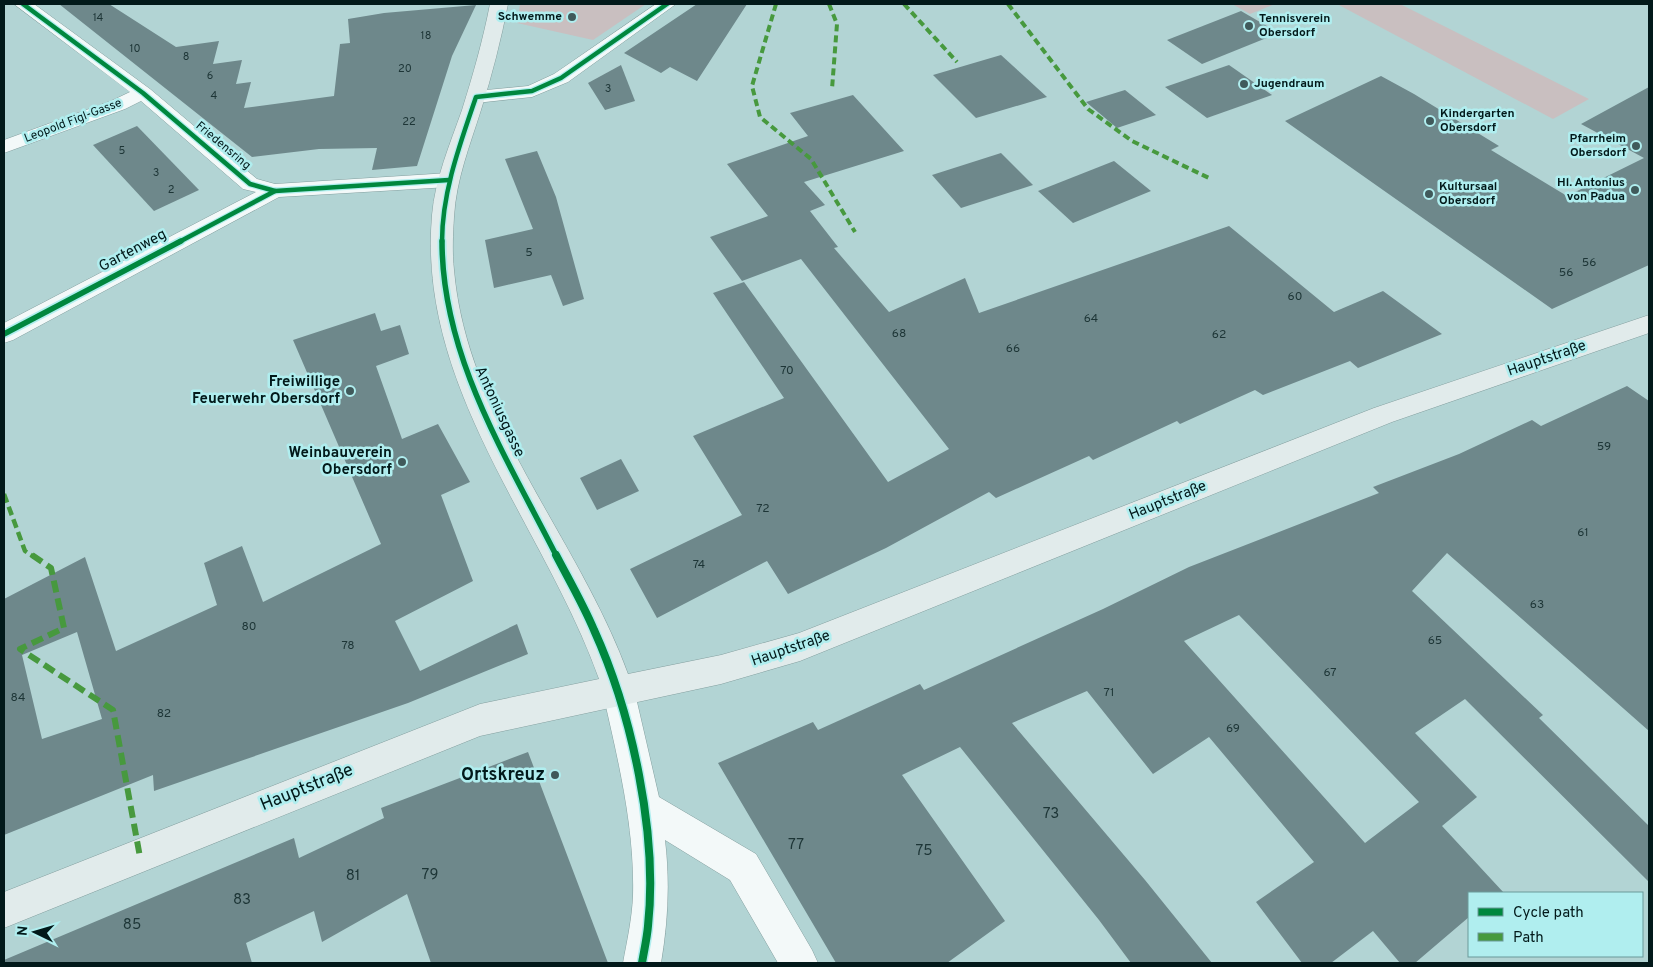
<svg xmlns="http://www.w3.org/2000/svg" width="1653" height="967" font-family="Overpass,sans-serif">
<rect width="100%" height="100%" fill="#b2d4d4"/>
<!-- green -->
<g fill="#c9bfc0">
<polygon points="520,4 646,4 593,40 517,23"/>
<polygon points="1232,4 1275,4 1250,14"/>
<polygon points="1337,4 1400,4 1589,99 1553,119"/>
</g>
<!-- building -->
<g fill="#6e888b" fill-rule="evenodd">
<polygon points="59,4 109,4 176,47 219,41 213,64 242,60 236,84 251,82 244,108 334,96 340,44 350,43 348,19 384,13 476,5 452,56 417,166 372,170 377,148 319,149 252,157"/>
<polygon points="697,4 747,4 697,81 670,67 661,73 624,53"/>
<polygon points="1241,11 1279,33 1202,64 1167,40"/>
<polygon points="1001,55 1047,97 976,118 933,75"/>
<polygon points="621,65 635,101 605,110 588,83"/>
<polygon points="1229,65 1272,95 1207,118 1165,87"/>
<polygon points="1381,76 1414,94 1499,146 1491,150 1567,196 1644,158 1581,124 1649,87 1649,265 1552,309 1285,121"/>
<polygon points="1125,90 1156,115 1117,128 1086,102"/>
<polygon points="853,95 904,151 804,182 825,205 810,211 838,247 834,248 889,312 965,278 979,313 1229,226 1334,312 1383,291 1442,334 1358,368 1350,361 1263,395 1255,390 1180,424 1177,421 1093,460 1089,456 996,498 989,492 886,548 788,594 767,561 657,618 630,569 742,515 693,436 784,398 713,293 744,282 888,482 949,449 801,259 742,281 710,237 768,216 727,164 808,136 790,113"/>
<polygon points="137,126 199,190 154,211 93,145"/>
<polygon points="537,151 556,197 584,299 563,306 551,275 494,288 485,240 533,229 505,159"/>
<polygon points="1001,153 1033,185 961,208 932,175"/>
<polygon points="1114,161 1151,191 1073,223 1038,191"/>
<path d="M375 313 381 331 400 325 409 354 376 366 402 439 438 424 470 482 441 495 473 581 395 621 420 671 517 624 528 654 408 703 154 791 153 775 4 835V599L85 557 116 651 217 605 204 563 242 546 263 602 381 544 293 340ZM77 632 102 719 42 739 22 655Z"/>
<path d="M1627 386 1649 401V731L1447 553 1412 591 1543 715 1539 718 1649 826V882L1465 699 1415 733 1477 797 1442 826 1504 893H1469V917L1415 963H1400L1373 931 1331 963H1302L1256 902 1314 862 1209 737 1153 774 1087 691 1012 723 1145 880 1212 963H1131L1099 920 960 747 902 775 1005 921 947 963H836L718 763 813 722 818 730 920 684 924 690 1103 609 1189 567 1379 493 1373 487 1459 454 1532 420 1541 426ZM1239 615 1419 802 1365 843 1184 641Z"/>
<polygon points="621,459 639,491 597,510 580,478"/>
<polygon points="528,752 608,963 431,963 407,894 322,942 314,911 246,943 252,963 4,963 4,960 294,838 299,858 384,818 381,808"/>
</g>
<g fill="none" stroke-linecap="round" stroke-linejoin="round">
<!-- street casing -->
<g stroke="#849f9f" stroke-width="1">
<g id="street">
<polygon points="14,4 34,4 150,89 257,179 275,184 449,173 456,175 459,180 456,185 449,187 279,197 13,340 4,343 4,323 256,192 243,189 141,101 125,109 4,153 4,140 111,101 130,92"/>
<polygon points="656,4 676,4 568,82 532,97 476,103 469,101 466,97 469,93 476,91 528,86 554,74"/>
<path d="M618 674 629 678 634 689 659 797 756 854 812 950 818 963H778L730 880 665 840C670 882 668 922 661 963H623C627 941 632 919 633 896 635 826 617 756 602 689L607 678Z"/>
</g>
</g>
<!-- secondary casing -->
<g stroke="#849f9f" stroke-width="1">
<path id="secondary" d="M490 4H508C501 40 492 75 481 110 470 145 456 180 454 217 453 234 452 252 454 270 467 419 578 537 628 674L721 655 799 633 1374 408 1649 315V333L1392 422 800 661 721 684 480 736 4 928V892L480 704 599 679C544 525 417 389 432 215 435 179 450 144 462 110 473 75 483 40 490 4Z"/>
</g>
<!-- street -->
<use href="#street" fill="#f3f9f9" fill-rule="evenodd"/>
<!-- secondary -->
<use href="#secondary" fill="#e1ebeb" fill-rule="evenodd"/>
<!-- quiet-far2 -->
<g stroke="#47993e" stroke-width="4" stroke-dasharray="7 4" stroke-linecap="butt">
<polyline points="776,4 752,86 760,117 811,159 855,232"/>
<polyline points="829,4 837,24 832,89"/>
<polyline points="904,4 957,62"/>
<polyline points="1008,4 1088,109 1132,141 1209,178"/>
</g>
<!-- quiet-far1 -->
<polyline stroke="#47993e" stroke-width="4.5" stroke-dasharray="9 4.5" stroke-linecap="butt" points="4,494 25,551 34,557"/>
<!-- quiet -->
<polyline stroke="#47993e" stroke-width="6" stroke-dasharray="12 6" stroke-linecap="butt" points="32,555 51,568 64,628 20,649 113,710 140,857"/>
<!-- cycleway-far2 casing -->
<g stroke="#b0eeef" stroke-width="7">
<g id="cycleway-far2">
<polyline points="23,4 143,93 250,184 275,191 449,180"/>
<polyline points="179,242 275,191"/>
<path d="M442 242C442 192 460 144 476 97L532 91 561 78 667 4"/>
</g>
</g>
<!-- cycleway-far1 casing -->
<g stroke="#b0eeef" stroke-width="9">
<g id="cycleway-far1">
<path d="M442 241C442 357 506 456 557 557"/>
<polyline points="4,334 181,241"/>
</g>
</g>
<!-- cycleway casing -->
<g stroke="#b0eeef" stroke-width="11">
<path id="cycleway" d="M556 555C569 580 583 604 594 630 632 714 658 834 648 926 647 938 644 951 642 963"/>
</g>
<!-- cycleway-far2 -->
<use href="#cycleway-far2" stroke="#00873e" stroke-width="4.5"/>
<!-- cycleway-far1 -->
<use href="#cycleway-far1" stroke="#00873e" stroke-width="5.5"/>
<!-- cycleway -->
<use href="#cycleway" stroke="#00873e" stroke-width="8"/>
</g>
<!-- markers -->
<g fill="#405a5b" stroke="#b0eeef" stroke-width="2">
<circle cx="572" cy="17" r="5"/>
<circle cx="1249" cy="26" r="5"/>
<circle cx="1244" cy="84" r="5"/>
<circle cx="1430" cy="121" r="5"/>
<circle cx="1636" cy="146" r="5"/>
<circle cx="1635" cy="190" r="5"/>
<circle cx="1429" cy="194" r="5"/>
<circle cx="350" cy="391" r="5"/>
<circle cx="402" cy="462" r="5"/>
<circle cx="555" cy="775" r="5"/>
</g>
<g text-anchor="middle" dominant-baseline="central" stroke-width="5" stroke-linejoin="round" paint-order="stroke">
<!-- far-number labels -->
<g font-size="11" fill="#1d3536">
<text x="98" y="18">14</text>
<text x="426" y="36">18</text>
<text x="135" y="49">10</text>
<text x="186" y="57">8</text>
<text x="405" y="69">20</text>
<text x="210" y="76">6</text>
<text x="608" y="89">3</text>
<text x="214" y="96">4</text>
<text x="409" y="122">22</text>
<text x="122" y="151">5</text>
<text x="156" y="173">3</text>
<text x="171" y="190">2</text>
</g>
<!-- far-poi labels -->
<g font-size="12" font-weight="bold" fill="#02191a" stroke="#b0eeef" text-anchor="start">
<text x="562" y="17" text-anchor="end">Schwemme</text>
<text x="1259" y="19">Tennisverein<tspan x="1259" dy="14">Obersdorf</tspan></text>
<text x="1254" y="84">Jugendraum</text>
<text x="1440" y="114">Kindergarten<tspan x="1440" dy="14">Obersdorf</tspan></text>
<text x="1626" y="139" text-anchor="end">Pfarrheim<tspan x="1626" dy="14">Obersdorf</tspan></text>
<text x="1625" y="183" text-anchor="end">Hl. Antonius<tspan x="1625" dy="14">von Padua</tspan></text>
<text x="1439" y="187">Kultursaal<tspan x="1439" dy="14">Obersdorf</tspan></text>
</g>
<!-- far-street labels -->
<g font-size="12" fill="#02191a" stroke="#b0eeef">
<text transform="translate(73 121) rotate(-21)">Leopold Figl-Gasse</text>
<text transform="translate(223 146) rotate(40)">Friedensring</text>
</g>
<!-- number labels -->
<g font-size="12" fill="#1d3536">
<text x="529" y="253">5</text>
<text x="1589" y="263">56</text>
<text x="1566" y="273">56</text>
<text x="1295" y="297">60</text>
<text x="1091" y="319">64</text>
<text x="899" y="334">68</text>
<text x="1219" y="335">62</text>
<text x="1013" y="349">66</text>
<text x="787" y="371">70</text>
<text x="1604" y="447">59</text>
<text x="763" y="509">72</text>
<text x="1583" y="533">61</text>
<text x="699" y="565">74</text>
<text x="1537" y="605">63</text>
<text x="249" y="627">80</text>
<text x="1435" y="641">65</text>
<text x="348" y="646">78</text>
<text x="1330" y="673">67</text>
<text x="1109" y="693">71</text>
<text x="18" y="698">84</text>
<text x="164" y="714">82</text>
<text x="1233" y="729">69</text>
</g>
<!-- street labels -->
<g font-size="15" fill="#02191a" stroke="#b0eeef">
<text transform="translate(133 251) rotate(-28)">Gartenweg</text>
<text transform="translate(1547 359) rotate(-19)">Hauptstraße</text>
<text transform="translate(499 412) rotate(65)">Antoniusgasse</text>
<text transform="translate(1168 501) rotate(-22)">Hauptstraße</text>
<text transform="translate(791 649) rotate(-19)">Hauptstraße</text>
</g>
<!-- poi labels -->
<g font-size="15" font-weight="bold" fill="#02191a" stroke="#b0eeef" text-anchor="end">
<text x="340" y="382">Freiwillige<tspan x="340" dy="17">Feuerwehr Obersdorf</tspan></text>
<text x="392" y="453">Weinbauverein<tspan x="392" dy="17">Obersdorf</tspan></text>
</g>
<!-- near-number labels -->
<g font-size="15" fill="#1d3536">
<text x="1051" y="814">73</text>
<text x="796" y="845">77</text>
<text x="924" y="851">75</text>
<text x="430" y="875">79</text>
<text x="353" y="876">81</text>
<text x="242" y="900">83</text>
<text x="132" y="925">85</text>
</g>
<!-- near-poi labels -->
<g font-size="18" font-weight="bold" fill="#02191a" stroke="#b0eeef" text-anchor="end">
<text x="545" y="775">Ortskreuz</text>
</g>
<!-- near-street labels -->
<g font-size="18" fill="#02191a" stroke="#b0eeef">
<text transform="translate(307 788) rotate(-22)">Hauptstraße</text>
</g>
</g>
<!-- border -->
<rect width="1653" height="967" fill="none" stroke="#02191a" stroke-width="10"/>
<!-- legend -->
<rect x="1468" y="892" width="175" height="65" fill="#b0eeef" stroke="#6a999a"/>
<rect x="1478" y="908" width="25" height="8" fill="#00873e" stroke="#6a999a"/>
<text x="1513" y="917" font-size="15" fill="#02191a">Cycle path</text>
<rect x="1478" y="933" width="25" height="8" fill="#47993e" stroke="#6a999a"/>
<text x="1513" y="942" font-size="15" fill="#02191a">Path</text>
<!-- north arrow -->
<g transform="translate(35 932) rotate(275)" stroke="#b0eeef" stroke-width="4" paint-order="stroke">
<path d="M0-4L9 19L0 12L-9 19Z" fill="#02191a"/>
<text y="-8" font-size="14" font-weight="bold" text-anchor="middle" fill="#02191a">N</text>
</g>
</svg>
